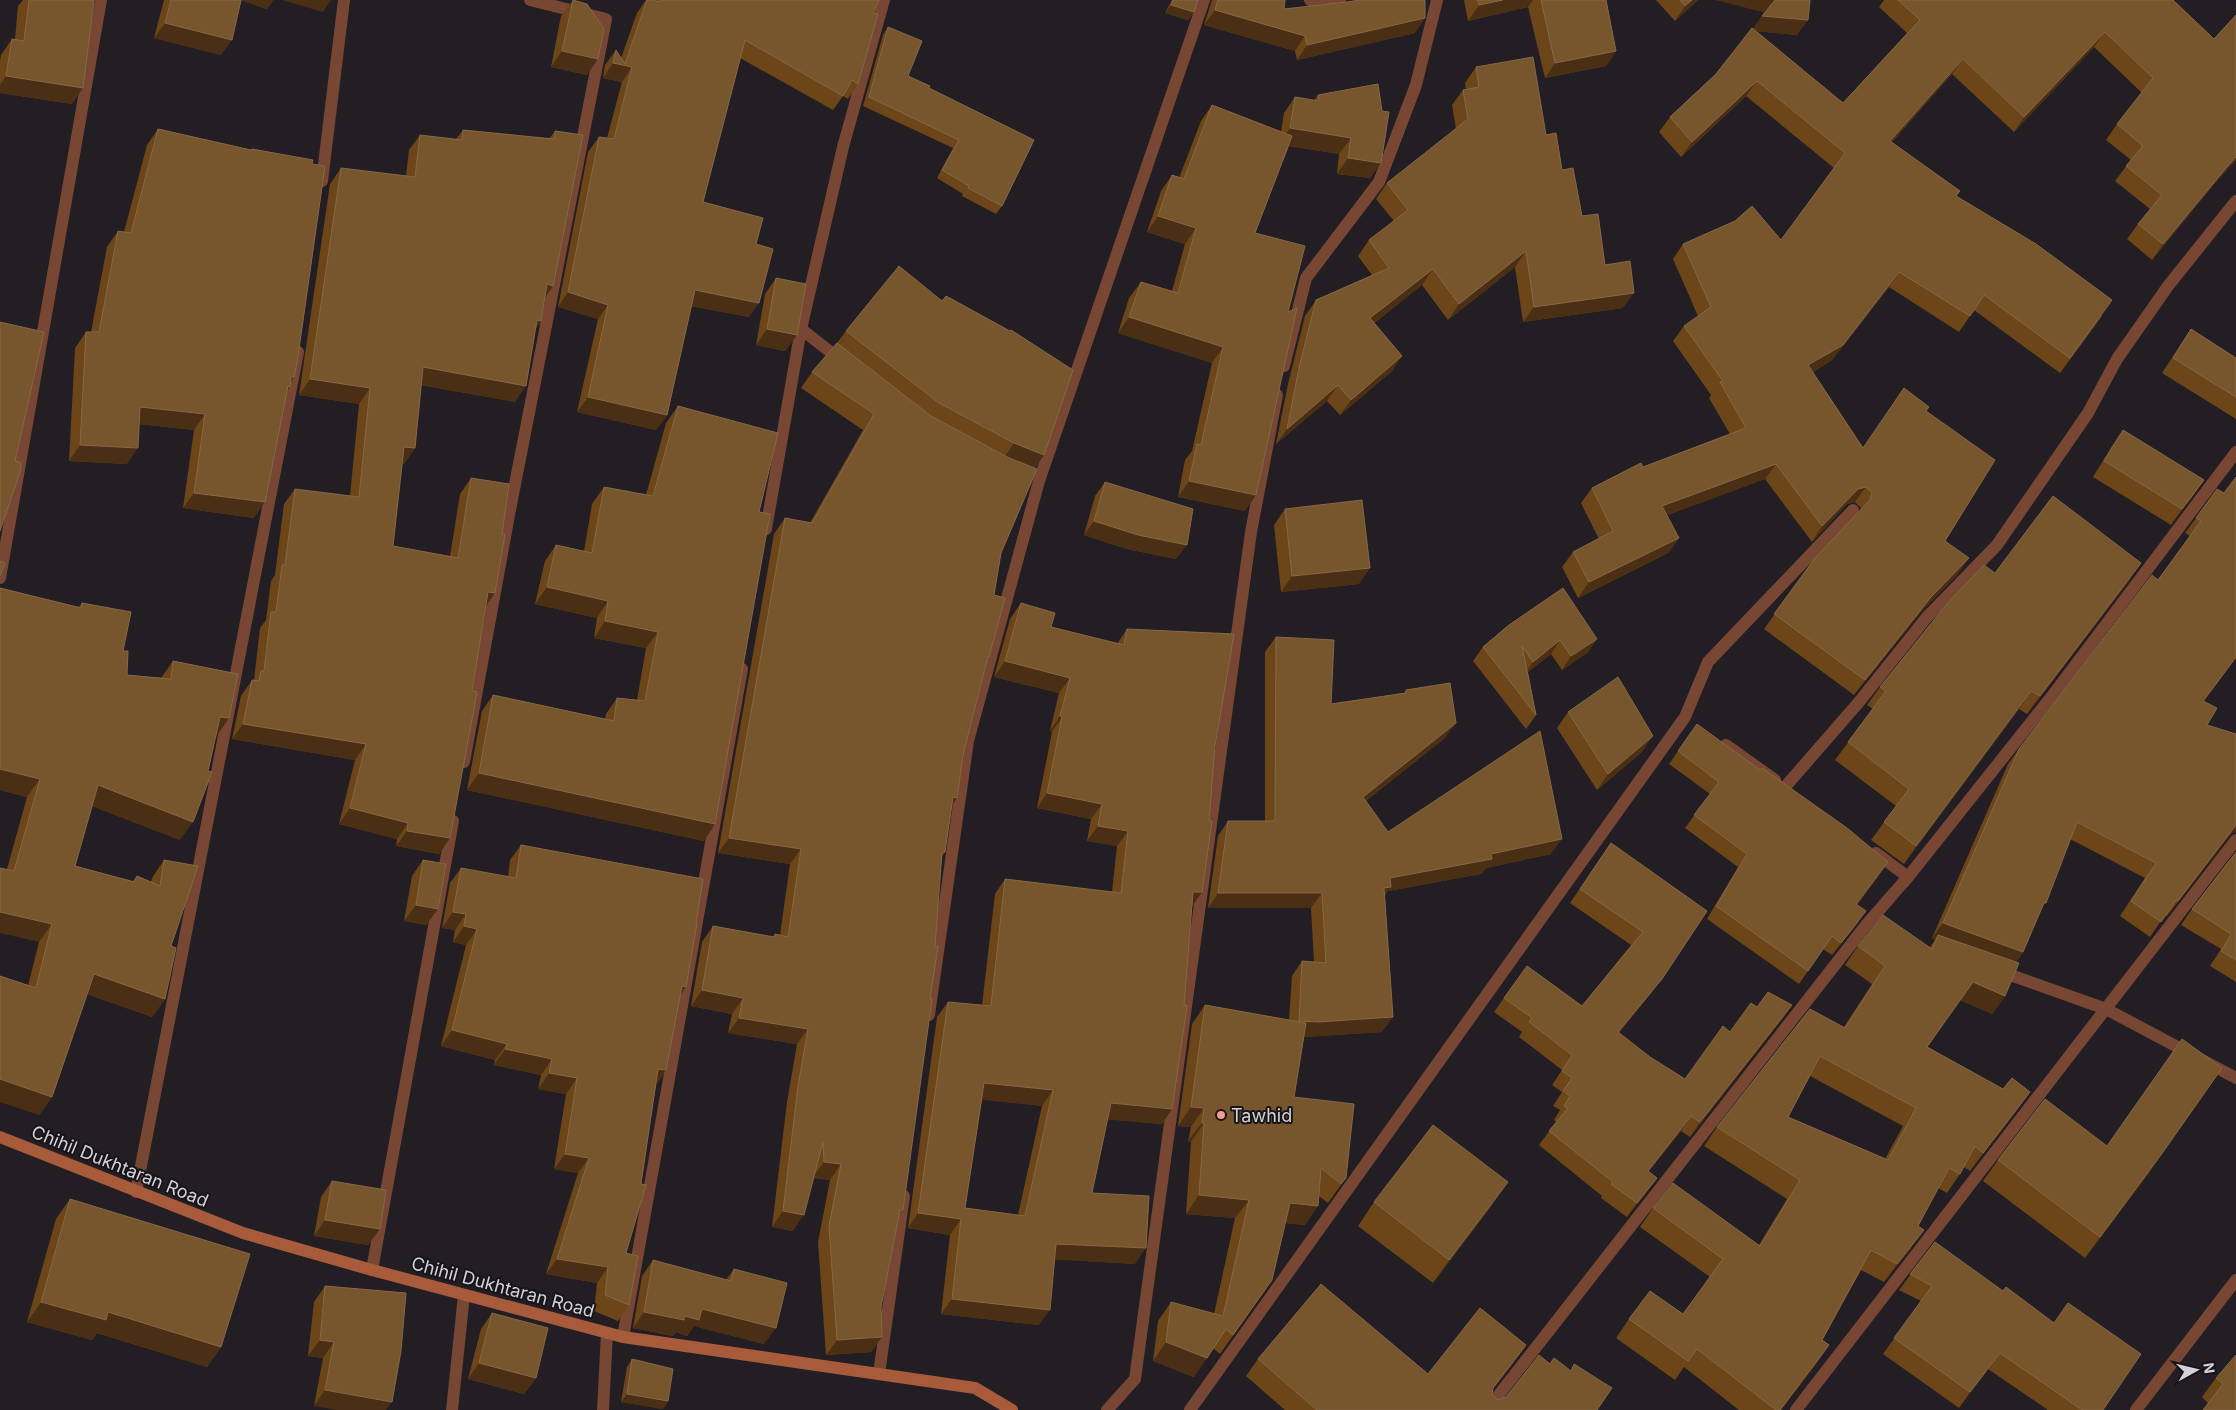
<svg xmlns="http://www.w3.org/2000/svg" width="2236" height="1410" font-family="Inter,sans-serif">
<rect width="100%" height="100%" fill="#221e24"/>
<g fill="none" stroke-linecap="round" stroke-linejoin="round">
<!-- street -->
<g stroke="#774733" stroke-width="12">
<polyline points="1310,0 1321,4 1340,0"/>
<polyline points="322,181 344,0"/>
<polyline points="801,329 842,361"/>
<polyline points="1284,366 1306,278 1379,182 1416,85 1437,0"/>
<polyline points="766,529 801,329 843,147 884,0"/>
<polyline points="0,578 101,0"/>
<polyline points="1726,745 1775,780"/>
<polyline points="464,762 509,515 606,19 530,0"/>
<polyline points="1785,787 1859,702 1927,617 1997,545 2088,413 2117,359 2168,286 2236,201"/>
<polyline points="1876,853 1908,877"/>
<polyline points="1999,971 2106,1009 2236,1078"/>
<polyline points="929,1015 968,741 1039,481 1204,0"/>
<polyline points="136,1192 298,352"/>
<polyline points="372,1270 453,821"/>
<polyline points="623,1337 742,669"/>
<polyline points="879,1374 904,1196"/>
<polyline points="452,1410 464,1295"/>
<polyline points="603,1410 607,1333"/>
<polyline points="1107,1410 1135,1379 1251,532 1277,395"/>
<polyline points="1190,1410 1685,717 1708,662 1853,510"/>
<polyline points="1487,1410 1867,924 1908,877 2052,696 2236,452"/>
<polyline points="1796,1410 2236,840"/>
<polyline points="2136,1410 2236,1280"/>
</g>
<!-- secondary -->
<polyline stroke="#a85b3b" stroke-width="12" points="0,1137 243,1233 372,1270 623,1337 975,1388 1012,1410"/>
</g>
<!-- wall -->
<g fill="#6c4618" fill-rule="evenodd">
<polygon points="23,0 94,0 72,104 0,93 0,61 1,55 12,39 15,39 18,6"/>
<polygon points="164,0 273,0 267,9 241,0 221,55 154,38"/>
<polygon points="573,0 587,75 551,67 561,16"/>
<polygon points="646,0 879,0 873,13 858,84 848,99 843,96 833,110 740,58 703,202 756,244 749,317 691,306 667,415 656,430 577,412 598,319 558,307 588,152 599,137 607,138 622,82 603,78 605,65 616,50 621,58 637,13"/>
<polygon points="1172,0 1198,0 1194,12 1188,20 1165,13"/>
<polygon points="1212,0 1285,0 1284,9 1415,33 1297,60 1295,51 1204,25"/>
<polygon points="1464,0 1606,0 1616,51 1606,66 1545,78 1528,7 1468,21"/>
<polygon points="1656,0 1698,0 1675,21"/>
<polygon points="1810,0 1797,35 1756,31 1843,103 1907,33 1879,7 1884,0 2173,0 2214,39 2236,15 2236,160 2215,183 2152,260 2127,239 2138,224 2150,209 2115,181 2131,160 2106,140 2117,124 2142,93 2094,47 2014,132 1952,74 1892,142 2102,316 2060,373 1974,310 1959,332 1889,287 1832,360 1813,372 1863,448 1926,411 1945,541 1958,574 1921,612 1854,695 1764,629 1815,558 1860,510 1861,508 1855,502 1847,504 1812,542 1765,479 1667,515 1679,538 1668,553 1578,598 1562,567 1573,552 1599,539 1581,503 1592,488 1643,467 1730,434 1709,398 1711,395 1673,341 1684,326 1698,316 1673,259 1683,244 1781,240 1834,168 1746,96 1681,157 1659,132 1670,117 1716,74 1753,29 1765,12"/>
<polygon points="888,27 908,76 929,88 1002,206 996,214 962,196 963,194 937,178 953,148 863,106 883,35"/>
<polygon points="1476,67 1546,135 1582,216 1605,265 1623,308 1523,322 1515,267 1448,320 1422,285 1374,323 1402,356 1391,372 1340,415 1327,401 1276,444 1288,384 1305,316 1316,300 1372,275 1358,256 1369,240 1394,221 1376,199 1387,183 1456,129 1452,105 1463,90 1466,89 1465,83"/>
<polygon points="1318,95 1381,163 1370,178 1337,174 1339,154 1289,146 1255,233 1288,312 1245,511 1178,497 1185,460 1192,451 1212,363 1118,333 1129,298 1141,282 1172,291 1185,244 1147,232 1161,191 1172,175 1179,178 1201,121 1212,105 1281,132 1284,113 1295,97 1314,100"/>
<polygon points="158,129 251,150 252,149 291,382 290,387 287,392 254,518 183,508 194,430 139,424 127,464 69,461 75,348 86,332 91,332 107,247 118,231 124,232 147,145"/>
<polygon points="463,130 549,139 555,131 553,286 544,299 541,321 536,328 515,402 421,385 415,448 404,464 402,464 393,546 450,556 460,494 471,478 486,606 450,838 439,854 396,846 397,839 339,824 355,760 232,739 241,696 252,680 254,680 260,628 266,620 271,581 275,575 284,504 295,489 350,496 359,404 299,395 330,184 341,168 406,176 409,150 420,135 456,139"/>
<polygon points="776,278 797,335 785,351 756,345 765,294"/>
<polygon points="2191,329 2236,358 2236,419 2162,373"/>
<polygon points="846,331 1044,455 1035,468 1001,553 994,595 987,661 963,755 957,798 952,806 945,852 941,858 930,999 903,1210 899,1216 881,1307 882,1337 871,1352 826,1355 818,1242 830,1180 814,1178 793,1231 772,1227 787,1102 797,1044 728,1033 732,1014 691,1006 702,942 713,926 773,937 775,934 780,935 790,864 718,853 774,534 785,518 810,523 863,430 801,388 812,372 837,343"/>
<polygon points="678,406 759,512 704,841 467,790 482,711 493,695 605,719 606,714 617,698 637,700 646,648 594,638 597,618 535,604 545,561 556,545 584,551 592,504 604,487 646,495 666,423"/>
<polygon points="2123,430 2204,480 2171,525 2093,477 2112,446"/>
<path d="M2236 477V658L2204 701 2207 725 2233 832 2230 835 2167 916 2165 915 2150 937 2120 916 2145 878 2070 839 2023 952 2016 962 2005 996 1992 1014 1960 1000 1927 1047 2017 1110 1970 1171 1964 1167 1960 1174 1947 1193 1938 1188 1918 1226 1911 1248 1884 1282 1861 1270 1822 1340 1829 1345 1816 1364 1781 1410H1739L1684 1367 1675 1380 1616 1338 1629 1319 1683 1314 1710 1277 1640 1227 1653 1208 1759 1245 1787 1199 1704 1146 1717 1127 1844 1027 1872 984 1845 965 1858 946 1930 947 1935 940 1932 938 2008 764 2019 749 2158 580 2190 536 2185 533 2196 518 2224 493ZM1810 1076 1903 1126 1885 1159 1788 1117Z"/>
<polygon points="1105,482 1176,559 1127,549 1084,535 1095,496"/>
<polygon points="1285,509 1359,584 1281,592 1274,525"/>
<polygon points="1995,573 2129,581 2027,714 2019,709 1904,864 1871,840 1896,806 1835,760 1873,709 1867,705 1880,687"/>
<polygon points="0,588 79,607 82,603 123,651 127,675 161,678 173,661 216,737 180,840 92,806 75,866 133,881 137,876 151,882 152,878 164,860 171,946 165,999 152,1017 87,994 52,1097 39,1115 28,986 39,942 7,869 27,797 0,790"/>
<path d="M1021 603 1051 627 1117 644 1127 629 1215 746 1202 892 1192 907 1172 1109 1162 1124 1107 1119 1092 1193 1135 1264 1054 1259 1039 1325 941 1314 950 1235 908 1228 937 1017 948 1002 982 1005 995 894 1005 879 1112 892 1117 846 1087 841 1091 819 1037 808 1052 732 1050 731 1059 693 994 677 1010 619ZM982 1099 1042 1106 1018 1215 965 1208Z"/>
<polygon points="1509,625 1597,639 1587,653 1562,670 1551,654 1528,672 1536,715 1526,729 1473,661 1483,647"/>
<polygon points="1276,637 1331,704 1404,693 1406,690 1445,738 1366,801 1388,832 1551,854 1486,868 1481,874 1388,891 1384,897 1382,1032 1304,1037 1294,1097 1346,1178 1328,1203 1319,1196 1305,1225 1285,1223 1272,1280 1220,1354 1213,1348 1194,1377 1153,1361 1158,1321 1171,1302 1214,1314 1235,1218 1186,1214 1191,1142 1188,1141 1191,1127 1178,1126 1192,1024 1205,1005 1289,1020 1292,976 1302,961 1314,962 1311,908 1208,908 1218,836 1228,821 1265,821 1265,652"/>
<polygon points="1568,712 1642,752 1597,790 1557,728"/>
<polygon points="1697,724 1879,875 1857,905 1857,924 1832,955 1823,949 1799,984 1707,919 1738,867 1685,828 1710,794 1669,764"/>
<polygon points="1611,843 1707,911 1651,993 1619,1033 1650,1057 1685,1079 1730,1032 1757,1007 1792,1005 1782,1019 1690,1137 1681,1131 1648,1172 1657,1178 1627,1217 1601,1198 1602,1196 1539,1145 1556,1122 1554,1120 1560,1110 1553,1106 1562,1092 1552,1085 1562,1070 1519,1037 1522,1032 1494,1012 1527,966 1582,1006 1631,945 1570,903"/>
<polygon points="521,845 680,995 666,1070 656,1085 626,1253 629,1305 618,1321 594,1311 597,1283 546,1274 578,1173 554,1169 566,1094 538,1089 541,1075 494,1065 495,1060 441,1046 466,945 453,942 455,930 442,928 450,883 461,868 508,877 510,860"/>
<polygon points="2236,852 2236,982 2210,966 2221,949 2181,925 2192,909"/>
<polygon points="423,860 438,909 426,925 404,921 412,876"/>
<polygon points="2107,1146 2149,1173 2085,1258 1983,1181 1998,1160"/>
<polygon points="332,1181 380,1229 368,1245 314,1236 321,1197"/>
<polygon points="70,1199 221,1347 207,1367 97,1333 92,1340 27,1322 56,1219"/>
<polygon points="1374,1202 1492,1205 1433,1283 1358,1226"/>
<polygon points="1935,1242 2103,1410 2048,1410 1988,1369 1959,1408 1883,1354 1921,1301 1899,1290"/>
<polygon points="653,1260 726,1280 734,1269 764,1344 694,1326 687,1336 676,1332 673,1336 633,1328 642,1276"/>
<polygon points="325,1286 406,1293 314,1406 323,1358 308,1356 314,1302"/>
<polygon points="492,1313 536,1378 524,1394 468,1379 481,1329"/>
<polygon points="2236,1355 2236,1410 2208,1403 2202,1397 2216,1378"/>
<polygon points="632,1359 668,1401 663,1409 621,1402 627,1367"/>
<polygon points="1258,1359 1428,1374 1514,1362 1492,1390 1492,1395 1498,1400 1597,1410 1285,1410 1246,1376"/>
</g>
<!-- shaded-wall -->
<g fill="#4a2f14">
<polygon points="240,0 273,0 267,9"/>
<polygon points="282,0 331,0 323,12"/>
<polygon points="1503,0 1533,0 1528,7 1468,21 1479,5"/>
<polygon points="1692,0 1698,0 1675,21 1685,6"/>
<polygon points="1715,0 1775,0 1766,13"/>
<polygon points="1171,5 1194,12 1188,20 1165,13"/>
<polygon points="1215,10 1305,36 1295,51 1204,25"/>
<polygon points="1762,16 1808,20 1797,35 1752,31"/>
<polygon points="1425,18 1415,33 1297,60 1307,45"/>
<polygon points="165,23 232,40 221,55 154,38"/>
<polygon points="2105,32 2094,47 2014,132 2024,117"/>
<polygon points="562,51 598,59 587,75 551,67"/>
<polygon points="1616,51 1606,66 1545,78 1555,63"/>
<polygon points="1963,59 1952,74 1879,156 1890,141"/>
<polygon points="613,63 632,67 622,82 603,78"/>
<polygon points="6,76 83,88 72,104 0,93 0,85"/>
<polygon points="1757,81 1746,96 1681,157 1692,142"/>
<polygon points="1290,128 1351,138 1339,154 1279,144"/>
<polygon points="2236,157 2236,160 2215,183 2152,260 2163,244 2226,168"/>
<polygon points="1348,158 1381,163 1370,178 1337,174"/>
<polygon points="1158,216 1196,228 1185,244 1147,232"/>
<polygon points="1526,251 1515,267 1448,320 1459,304"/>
<polygon points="1433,269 1422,285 1359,334 1370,318"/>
<polygon points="1899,272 1889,287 1832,360 1798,381 1808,365"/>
<polygon points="547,284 553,286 542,302"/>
<polygon points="695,290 759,303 749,317 684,305"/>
<polygon points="568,292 608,305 598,319 558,307"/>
<polygon points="1634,293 1623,308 1523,322 1534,307"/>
<polygon points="1129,317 1223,347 1212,363 1118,333"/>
<polygon points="537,320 541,321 530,336"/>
<polygon points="767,329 797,335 785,351 756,345"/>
<polygon points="1402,356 1391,372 1340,415 1351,400"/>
<polygon points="423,367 526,386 515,402 412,383"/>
<polygon points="291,377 294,377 288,386 290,387 279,402"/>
<polygon points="310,379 370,388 359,404 299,395"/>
<polygon points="1338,385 1327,401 1276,444 1287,429"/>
<polygon points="588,397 667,415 656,430 577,412"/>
<polygon points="140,407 205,414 194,430 129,423"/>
<polygon points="1014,443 1044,455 1034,470 1003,459"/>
<polygon points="80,445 138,448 127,464 69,461"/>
<polygon points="404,447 415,448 404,464 393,463"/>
<polygon points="1776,464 1765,479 1652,521 1662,506"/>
<polygon points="2204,480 2193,496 2171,525 2182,509"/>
<polygon points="1189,481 1256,495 1245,511 1178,497"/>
<polygon points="1866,487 1855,502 1847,504 1812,542 1822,526 1858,489"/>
<polygon points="194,493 265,502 254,518 183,508"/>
<polygon points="1094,521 1187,545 1176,559 1127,549 1084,535"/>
<polygon points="1679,538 1668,553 1578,598 1589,582"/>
<polygon points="1969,558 1958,574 1921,612 1854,695 1865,680 1931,597"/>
<polygon points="2141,563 2129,581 2027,714 2040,696"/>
<polygon points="1370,568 1359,584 1281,592 1292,576"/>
<polygon points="547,587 608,601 597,618 535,604"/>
<polygon points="488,592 495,593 484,609"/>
<polygon points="605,621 658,632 646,648 594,638"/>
<polygon points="1597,639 1587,653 1562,670 1571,656"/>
<polygon points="1560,640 1551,654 1523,676 1533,662"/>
<polygon points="2236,657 2236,658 2193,716 2203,701"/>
<polygon points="1005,661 1070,678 1059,693 994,677"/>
<polygon points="2031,691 2019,709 1904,864 1916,846"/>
<polygon points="1060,716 1062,717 1052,732 1050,731"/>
<polygon points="220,717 229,718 216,737 208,735"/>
<polygon points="1456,723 1445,738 1352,812 1363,797"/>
<polygon points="243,724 366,744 355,760 232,739"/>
<polygon points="1653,736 1642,752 1597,790 1608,774"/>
<polygon points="0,769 40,779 27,797 0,790"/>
<polygon points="479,773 715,824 704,841 467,790"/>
<polygon points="98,785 193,822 180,840 85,803"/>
<polygon points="1047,793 1102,804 1091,819 1037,808"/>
<polygon points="953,797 957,798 946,814"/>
<polygon points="350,808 408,823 397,839 339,824"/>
<polygon points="2236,825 2236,833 2233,832 2230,835 2167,916 2178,901"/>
<polygon points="1098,826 1128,831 1117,846 1087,841"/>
<polygon points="407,831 450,838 439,854 396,846"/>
<polygon points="729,838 801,849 790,864 718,853"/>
<polygon points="1562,839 1551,854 1486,868 1481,874 1388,891 1380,902 1379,893 1390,878 1491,854"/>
<polygon points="1888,862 1879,875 1847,917 1856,904"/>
<polygon points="1193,892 1202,892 1191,908"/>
<polygon points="1218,893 1322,893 1311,908 1208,908"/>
<polygon points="416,905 438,909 426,925 404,921"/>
<polygon points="1866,911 1857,924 1832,955 1841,943"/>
<polygon points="0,912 52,924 39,942 0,933"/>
<polygon points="453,912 466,914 455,930 442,928"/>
<polygon points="1943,923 2023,952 2012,967 1938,935 1935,940 1932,938"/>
<polygon points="464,926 477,929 466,945 453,942"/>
<polygon points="94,974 165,999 152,1017 81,992"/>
<polygon points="1662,979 1651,993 1608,1047 1618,1032"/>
<polygon points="1973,982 2005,996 1992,1014 1960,1000"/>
<polygon points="682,986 686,987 675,1003"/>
<polygon points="702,990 743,998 732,1014 691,1006"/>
<polygon points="1792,1005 1782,1019 1690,1137 1700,1122"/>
<polygon points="1393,1017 1382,1032 1307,1037 1288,1036 1299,1021"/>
<polygon points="739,1018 808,1029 797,1044 728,1033"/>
<polygon points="452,1030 507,1044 495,1060 441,1046"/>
<polygon points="505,1049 552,1059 541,1075 494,1065"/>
<polygon points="658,1069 666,1070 655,1086"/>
<polygon points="549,1073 577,1078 566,1094 538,1089"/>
<polygon points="0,1079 52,1097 39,1115 0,1102"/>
<polygon points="984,1083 1053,1090 1042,1106 974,1099"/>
<polygon points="2030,1092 2017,1110 1970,1171 1983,1153"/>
<polygon points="1111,1103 1172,1109 1162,1124 1100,1119"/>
<polygon points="1191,1107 1204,1108 1191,1127 1178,1126"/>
<polygon points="1691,1116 1681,1131 1637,1186 1648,1171"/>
<polygon points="1202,1123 1204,1123 1191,1142 1188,1141"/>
<polygon points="2163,1152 2149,1173 2085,1258 2100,1237"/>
<polygon points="565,1154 589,1158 578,1173 554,1169"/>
<polygon points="824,1162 841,1164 830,1180 813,1177"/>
<polygon points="1657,1178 1647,1192 1627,1217 1637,1203"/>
<polygon points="1508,1182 1492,1205 1433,1283 1449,1260"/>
<polygon points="1199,1195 1249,1200 1235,1218 1186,1214"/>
<polygon points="1290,1203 1318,1206 1305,1225 1277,1222"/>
<polygon points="783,1211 804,1215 793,1231 772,1227"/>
<polygon points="918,1213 961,1219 950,1235 908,1228"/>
<polygon points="325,1220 380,1229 368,1245 314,1236"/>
<polygon points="1924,1230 1911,1248 1884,1282 1897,1264"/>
<polygon points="1056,1244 1146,1248 1135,1264 1045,1259"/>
<polygon points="557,1259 608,1267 597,1283 546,1274"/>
<polygon points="952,1299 1050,1310 1039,1325 941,1314"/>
<polygon points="41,1302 108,1312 221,1347 207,1367 97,1333 92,1340 27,1322"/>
<polygon points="702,1309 776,1328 764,1344 694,1326 687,1336 676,1332 673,1336 633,1328 644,1312 685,1316"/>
<polygon points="882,1337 871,1352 826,1355 837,1340"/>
<polygon points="320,1340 334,1342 323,1358 308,1356"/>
<polygon points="1166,1342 1207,1358 1194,1377 1153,1361"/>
<polygon points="1526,1345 1514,1362 1480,1405 1493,1388"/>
<polygon points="1829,1345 1816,1364 1781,1410 1780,1410"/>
<polygon points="2000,1353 1988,1369 1959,1408 1970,1392"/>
<polygon points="479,1363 536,1378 524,1394 468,1379"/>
<polygon points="325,1390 392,1402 386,1410 336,1410 314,1406"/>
<polygon points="627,1394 668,1401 663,1409 621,1402"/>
</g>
<!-- building -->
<g fill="#77552d" stroke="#866847" fill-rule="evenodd">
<polygon points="29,0 94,0 83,88 6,76 12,39 24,41"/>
<polygon points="171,0 241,0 232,40 165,23"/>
<polygon points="573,0 587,4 604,29 598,59 562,51"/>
<polygon points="647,0 653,0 659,2 660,0 879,0 873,13 878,14 858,84 852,80 843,96 745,40 703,202 763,218 756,244 773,249 759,303 695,290 667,415 588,397 608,305 568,292 599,137 614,139 632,67 613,63 616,50 625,64"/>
<polygon points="1173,0 1198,0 1194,12 1171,5"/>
<polygon points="1218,0 1285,0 1284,9 1347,2 1359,0 1425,0 1425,18 1307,45 1305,36 1215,10"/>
<polygon points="1478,0 1503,0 1479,5"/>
<polygon points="1541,0 1606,0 1616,51 1555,63"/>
<polygon points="1680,0 1692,0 1685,6"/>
<polygon points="1775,0 1810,0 1808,20 1762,16"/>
<polygon points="1898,0 2173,0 2214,39 2236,15 2236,157 2226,168 2163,244 2138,224 2162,195 2126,166 2143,146 2117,124 2153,78 2105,32 2024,117 1963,59 1890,141 1960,191 1956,196 2036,244 2112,300 2070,358 1984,295 1970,316 1899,272 1843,345 1808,365 1863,448 1904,388 1929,407 1926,411 1995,460 1945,541 1969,558 1931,597 1865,680 1774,614 1815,558 1870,500 1872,493 1866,487 1858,489 1822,526 1776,464 1662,506 1679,538 1589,582 1573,552 1613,531 1592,488 1641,463 1643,467 1746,428 1720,382 1723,381 1684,326 1711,307 1683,244 1735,221 1752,206 1781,240 1845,153 1757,81 1692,142 1670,117 1716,74 1752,28 1843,103 1920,20"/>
<polygon points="888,27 922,41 908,76 930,86 929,88 1034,140 1002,206 968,188 969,186 942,170 959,140 869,97"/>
<polygon points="1533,57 1546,135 1556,133 1562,170 1573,168 1582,216 1598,214 1605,265 1630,261 1634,293 1534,307 1526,251 1459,304 1433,269 1370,318 1402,356 1351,400 1338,385 1287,429 1299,368 1316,300 1389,268 1369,240 1408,210 1387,183 1468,119 1463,90 1479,87 1476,67"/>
<polygon points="1378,84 1382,111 1389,112 1381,163 1348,158 1351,138 1290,128 1295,97 1319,101 1318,95"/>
<polygon points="1212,105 1292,136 1255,233 1305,246 1288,312 1297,308 1256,495 1189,481 1197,444 1201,445 1223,347 1129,317 1141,282 1178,293 1196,228 1158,216 1172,175 1184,179"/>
<polygon points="158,129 251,150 252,149 313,160 312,164 325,166 297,363 294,377 291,377 290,387 288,386 265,502 194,493 205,414 140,407 138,448 80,445 86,332 99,332 118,231 131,233"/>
<polygon points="463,130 554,139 555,131 583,135 553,286 547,284 541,321 537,320 526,386 423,367 415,448 404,447 393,546 458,558 471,478 509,484 502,534 505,534 495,593 488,592 472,691 477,692 450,838 407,831 408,823 350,808 366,744 243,724 252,680 259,681 261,671 264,671 271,612 276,612 282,565 285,565 295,489 359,497 370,388 310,379 341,168 415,177 420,135 462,140"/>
<polygon points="899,266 942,301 946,296 1010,331 1011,330 1073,370 1044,455 1014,443 939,403 846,331"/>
<polygon points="776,278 806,284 797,335 767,329"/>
<polygon points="0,322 44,332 15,461 21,463 20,472 0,531"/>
<polygon points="2191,329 2236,358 2236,397 2173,358"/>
<polygon points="837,343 931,416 1007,457 1037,469 1001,553 994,595 1005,598 989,657 988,656 971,723 963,755 957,798 953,797 945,852 942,852 935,946 938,946 930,999 932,999 903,1210 900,1210 881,1307 882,1337 837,1340 829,1226 841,1164 824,1162 823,1142 804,1215 783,1211 798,1086 808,1029 739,1018 743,998 702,990 713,926 774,937 775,934 788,937 801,849 729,838 785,518 812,523 874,414 812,372"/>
<polygon points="678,406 778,433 759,512 770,514 715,824 479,773 493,695 614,721 617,698 645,701 658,632 605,621 608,601 547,587 556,545 592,553 604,487 653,496"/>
<polygon points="2123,430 2204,480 2182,509 2104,461"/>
<polygon points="2236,477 2236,657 2203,701 2217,708 2207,725 2236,734 2236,825 2178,901 2176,900 2161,922 2131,901 2156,863 2077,822 2046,903 2044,903 2023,952 1943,923 2019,749 2152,575 2158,580 2201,521 2196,518 2217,489 2224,493"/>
<polygon points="1105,482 1193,509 1187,545 1138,535 1094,521"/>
<polygon points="2053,496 2141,563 2040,696 2031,691 1916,846 1884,822 1909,789 1848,742 1886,691 1880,687 1946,605 1984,565 1995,573"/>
<polygon points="1362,500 1370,568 1292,576 1285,509"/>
<polygon points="0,561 5,563 0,576"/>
<polygon points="0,588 81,608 82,603 131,612 123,651 128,651 127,675 171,679 173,661 238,674 229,718 220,717 208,771 212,772 193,822 98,785 75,866 134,882 137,876 160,886 164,860 198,866 171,946 176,948 165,999 94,974 52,1097 0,1079 0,976 36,988 52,924 0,912 0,868 14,871 40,779 0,769"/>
<polygon points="1563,588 1597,639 1571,656 1560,640 1533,662 1522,646 1536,715 1483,647 1509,625"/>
<path d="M1021 603 1055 613 1051 627 1124 645 1127 629 1234 634 1215 746 1209 821H1212L1202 892H1193L1184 1005 1187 1006 1172 1109 1111 1103 1092 1193 1149 1196 1146 1248 1056 1244 1050 1310 952 1299 961 1219 918 1213 948 1002 991 1006 1005 879 1121 893 1128 831 1098 826 1102 804 1047 793 1062 717 1060 716 1070 678 1005 661ZM984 1083 1053 1090 1025 1216 965 1208Z"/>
<polygon points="1276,637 1334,640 1331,704 1406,693 1406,690 1450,683 1456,723 1363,797 1388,832 1540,731 1562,839 1491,854 1492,859 1390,878 1391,887 1384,888 1393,1017 1318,1022 1299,1021 1302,961 1326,963 1322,893 1218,893 1228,821 1275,821"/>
<polygon points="1618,677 1653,736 1608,774 1568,712"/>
<polygon points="1697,724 1760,770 1762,768 1847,828 1888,862 1856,904 1866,911 1841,943 1832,936 1808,971 1716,906 1747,854 1694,815 1719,782 1678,751"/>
<polygon points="1611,843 1707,911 1662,979 1618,1032 1650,1057 1685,1079 1723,1026 1730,1032 1751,1003 1757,1007 1768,992 1792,1005 1700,1122 1691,1116 1648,1171 1657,1178 1637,1203 1611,1184 1613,1182 1549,1131 1568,1108 1564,1106 1570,1096 1563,1091 1572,1078 1562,1071 1572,1055 1529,1022 1532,1018 1504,998 1527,966 1582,1006 1643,932 1580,889"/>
<polygon points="521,845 703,879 696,923 697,923 686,987 682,986 666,1070 658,1069 641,1184 646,1185 626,1253 638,1256 629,1305 605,1295 608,1267 557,1259 589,1158 565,1154 577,1078 549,1073 552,1059 505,1049 507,1044 452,1030 477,929 464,926 466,914 453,912 461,868 516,878"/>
<polygon points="2236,852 2236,960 2221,951 2231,934 2192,909"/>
<polygon points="423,860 446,864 438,909 416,905"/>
<path d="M1883 915 1932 949 1938 935 2019 963 2005 996 1973 982 1927 1047 2003 1089 2012 1078 2030 1092 1983 1153 1975 1146 1960 1174 1949 1168 1918 1226 1924 1230 1897 1264 1871 1250 1822 1340 1829 1345 1780 1410H1776L1697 1349 1688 1361 1629 1319 1650 1291 1683 1314 1723 1259 1653 1208 1673 1183 1760 1246 1800 1180 1717 1127 1810 1009 1845 1028 1885 966 1858 946ZM1820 1056 1916 1108 1888 1160 1788 1117Z"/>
<polygon points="1205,1005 1306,1023 1294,1097 1354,1104 1346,1178 1341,1184 1321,1168 1318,1206 1290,1203 1272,1280 1233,1335 1226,1329 1207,1358 1166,1342 1171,1302 1223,1316 1249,1200 1199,1195 1204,1123 1202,1123 1204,1108 1191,1107"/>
<polygon points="2182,1039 2222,1068 2163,1152 2100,1237 1998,1160 2045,1099 2107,1146"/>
<polygon points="1433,1125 1508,1182 1449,1260 1374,1202"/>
<polygon points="332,1181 386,1190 380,1229 325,1220"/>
<polygon points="70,1199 250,1254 221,1347 108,1312 106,1320 41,1302"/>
<polygon points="1935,1242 2003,1291 2006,1287 2054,1323 2068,1303 2141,1354 2103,1410 2082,1410 2000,1353 1970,1392 1894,1338 1932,1286 1910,1274"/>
<polygon points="653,1260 731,1281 734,1269 787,1283 776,1328 702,1309 699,1320 685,1316 684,1320 644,1312"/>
<polygon points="1321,1284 1428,1374 1480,1308 1526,1345 1493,1388 1492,1395 1498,1400 1506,1397 1539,1355 1550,1364 1554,1358 1571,1371 1574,1364 1612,1388 1597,1410 1317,1410 1258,1359"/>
<polygon points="325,1286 406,1293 401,1351 392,1402 325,1390 334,1342 320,1340"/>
<polygon points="492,1313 548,1328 536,1378 479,1363"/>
<polygon points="2236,1355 2236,1410 2203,1410 2223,1384 2216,1378"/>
<polygon points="632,1359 673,1369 668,1401 627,1394"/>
</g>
<!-- markers -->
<circle fill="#f59d8e" stroke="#18151a" stroke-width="2" cx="1221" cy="1115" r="5"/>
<g text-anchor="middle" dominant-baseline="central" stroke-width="4" stroke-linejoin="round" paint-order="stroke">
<!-- poi labels -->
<g font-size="18" fill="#d4d2d6" stroke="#18151a" text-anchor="start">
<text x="1231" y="1115">Tawhid</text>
</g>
<!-- street labels -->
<g font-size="18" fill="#d4d2d6" stroke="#18151a">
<text transform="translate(120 1166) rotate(22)">Chihil Dukhtaran Road</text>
<text transform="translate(503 1287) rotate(15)">Chihil Dukhtaran Road</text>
</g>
</g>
<!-- north arrow -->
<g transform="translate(2196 1370) rotate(82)" stroke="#18151a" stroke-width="4" paint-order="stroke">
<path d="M0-4L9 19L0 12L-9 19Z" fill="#d4d2d6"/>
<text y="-8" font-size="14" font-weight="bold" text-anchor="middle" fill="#d4d2d6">N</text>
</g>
</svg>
